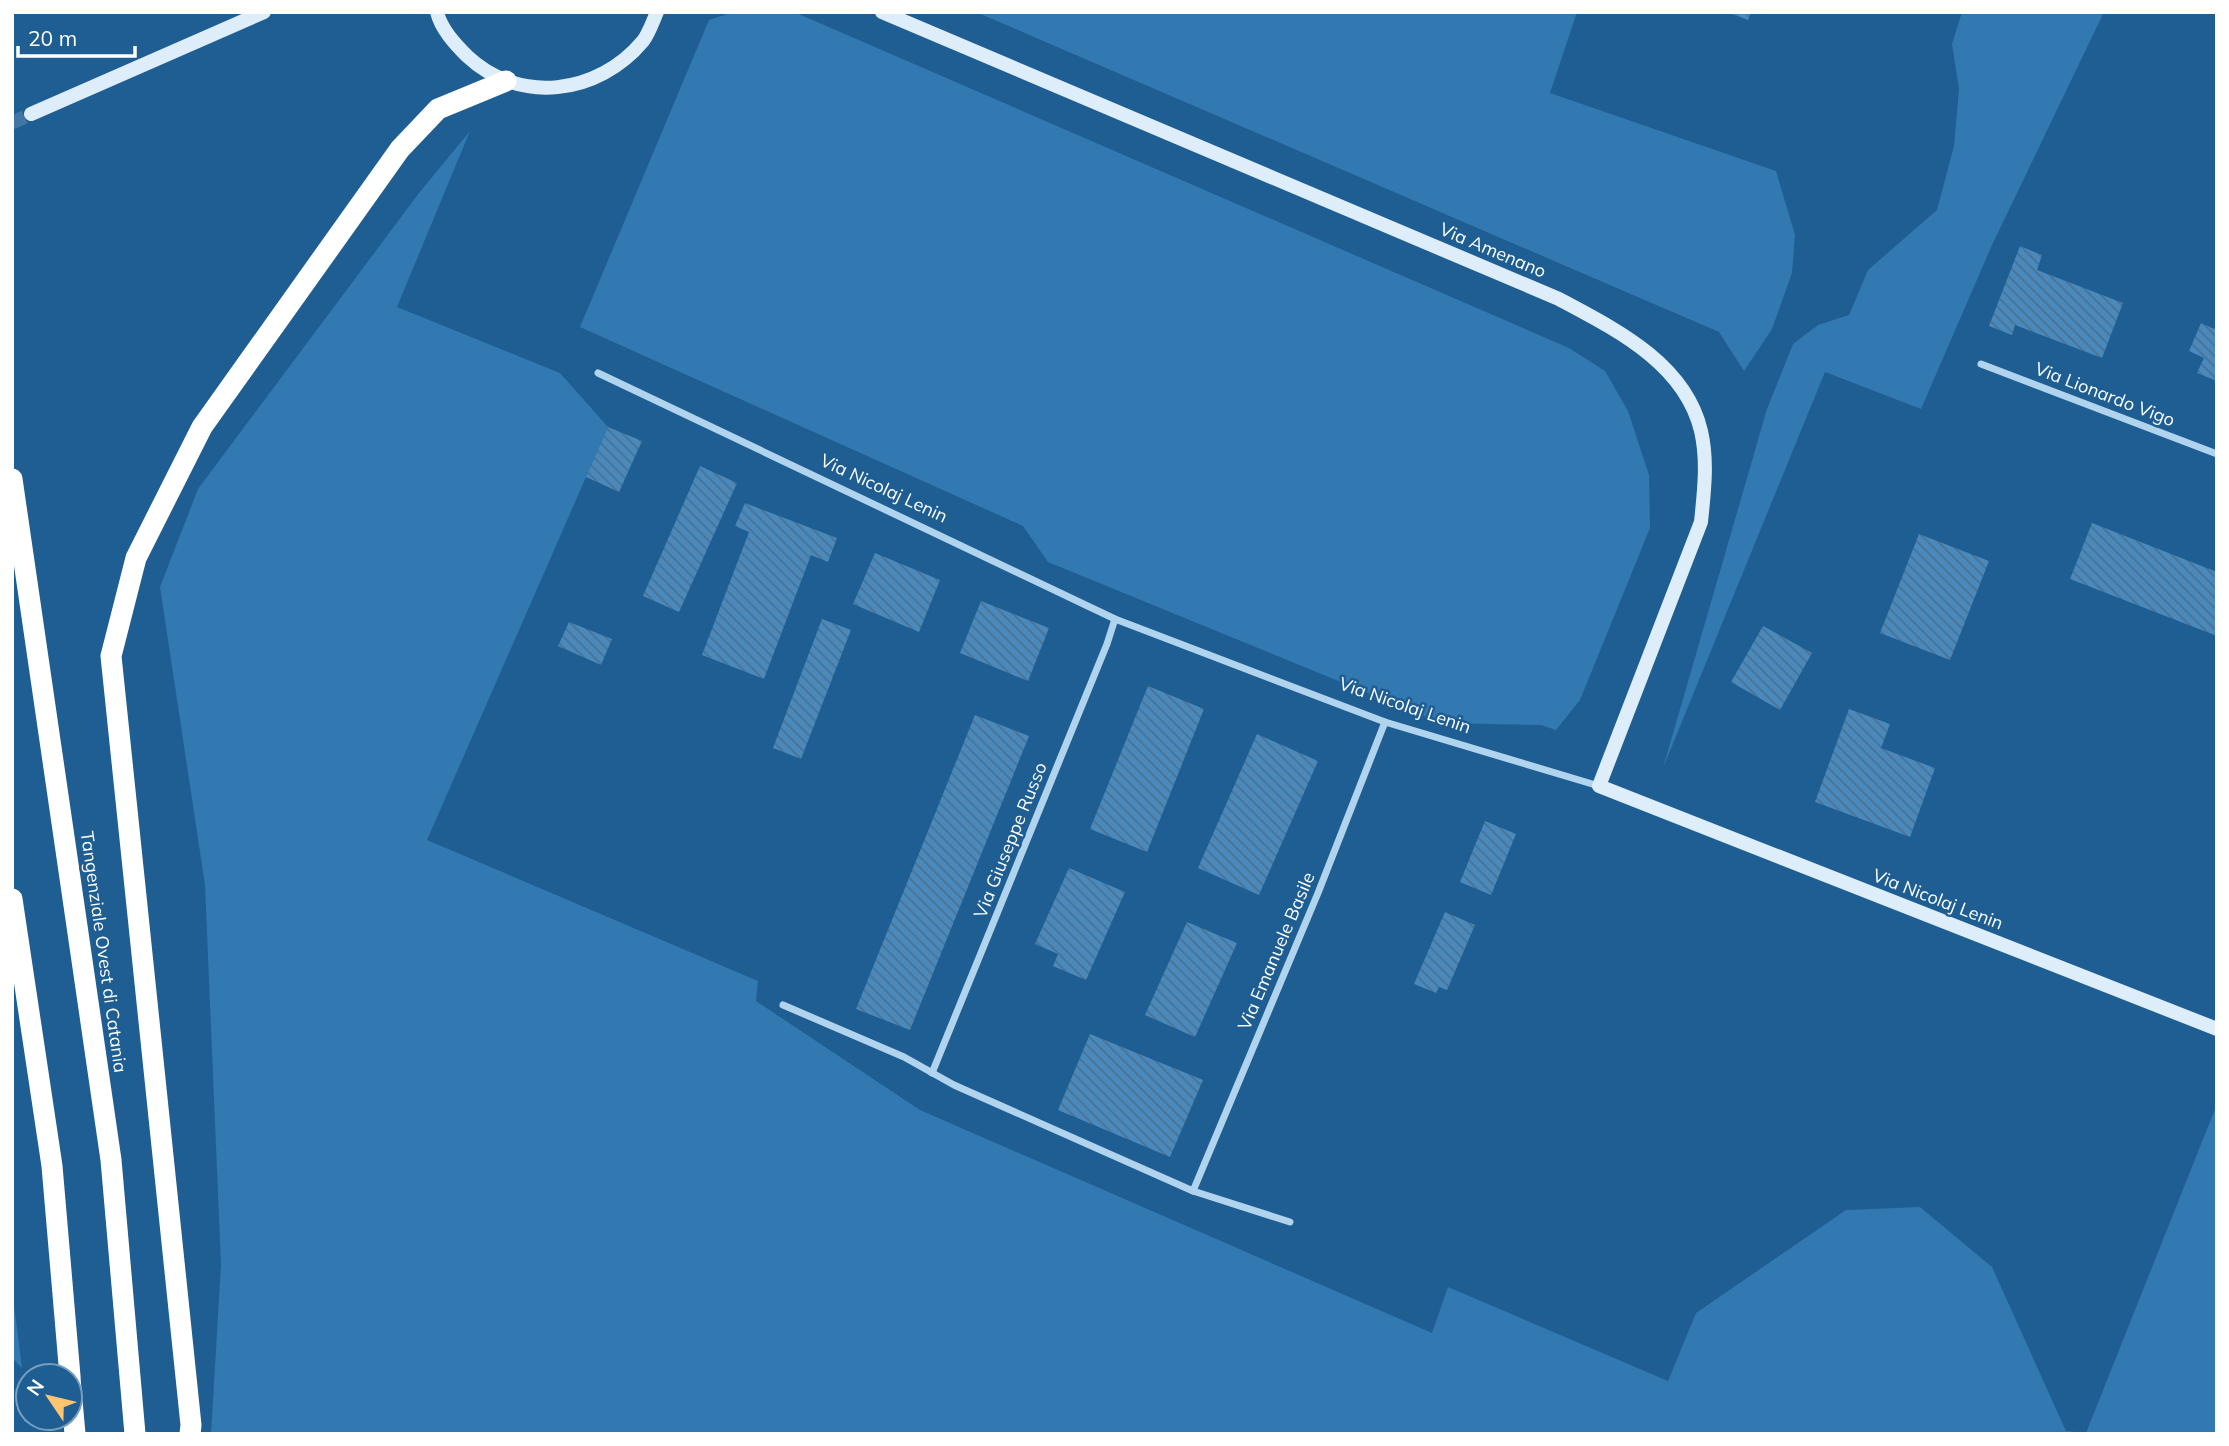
<svg xmlns="http://www.w3.org/2000/svg" width="2229" height="1446" font-family="Mulish,sans-serif">
<defs>
<pattern id="building-back-hatch" width="6" height="6" patternUnits="userSpaceOnUse" patternTransform="scale(1.75)"><rect width="6" height="6" fill="#4a89bc"/><path d="M-1 5l2 2M0 0l6 6M5-1l2 2" fill="none" stroke="#4b718f"/></pattern>
</defs>
<rect width="100%" height="100%" fill="#1e5e93"/>
<!-- grass -->
<g fill="#3278b1">
<polygon points="734,12 794,12 1569,348 1605,371 1628,411 1649,475 1650,528 1580,700 1556,730 1541,725 1441,723 1048,562 1023,526 580,327 709,20"/>
<polygon points="976,12 1577,12 1550,93 1776,171 1795,235 1792,273 1772,329 1744,371 1719,332"/>
<polygon points="1962,12 2104,12 1992,245 1921,409 1825,372 1663,768 1767,409 1793,344 1818,325 1849,315 1868,270 1937,210 1954,146 1959,89 1952,44"/>
<polygon points="470,131 397,307 560,373 608,427 427,840 758,981 756,1001 920,1110 1432,1333 1448,1287 1668,1381 1696,1313 1846,1210 1920,1207 1992,1267 2066,1431 2086,1433 2217,1104 2217,1434 211,1434 221,1265 205,885 160,587 198,489 419,193"/>
<polygon points="12,1288 22,1368 12,1358"/>
</g>
<!-- building -->
<g fill="url(#building-back-hatch)">
<polygon points="1727,12 1751,12 1748,20"/>
<polygon points="2020,246 2042,255 2037,270 2123,303 2102,358 2015,325 2012,335 1989,326"/>
<polygon points="2201,323 2214,329 2217,324 2217,381 2197,373 2204,358 2189,351"/>
<polygon points="608,427 642,441 619,492 586,477"/>
<polygon points="700,466 737,483 679,612 643,596"/>
<polygon points="745,503 837,538 828,562 811,555 764,679 702,655 749,532 735,526"/>
<polygon points="2092,523 2217,572 2217,636 2070,579"/>
<polygon points="1919,534 1989,561 1950,660 1880,633"/>
<polygon points="875,553 940,580 919,632 853,604"/>
<polygon points="981,601 1049,628 1028,681 960,653"/>
<polygon points="822,619 851,630 801,759 773,748"/>
<polygon points="569,622 612,639 601,665 558,646"/>
<polygon points="1763,626 1812,653 1780,710 1731,682"/>
<polygon points="1148,686 1204,709 1147,852 1090,829"/>
<polygon points="1849,709 1890,724 1881,748 1935,768 1910,837 1815,802"/>
<polygon points="975,715 1029,736 910,1030 856,1009"/>
<polygon points="1257,734 1318,761 1259,895 1198,868"/>
<polygon points="1485,821 1516,834 1491,895 1460,882"/>
<polygon points="1069,868 1125,892 1086,980 1053,966 1058,954 1035,944"/>
<polygon points="1445,912 1475,925 1447,990 1439,987 1436,993 1414,984"/>
<polygon points="1187,922 1237,943 1195,1037 1145,1015"/>
<polygon points="1090,1034 1203,1080 1170,1157 1058,1110"/>
</g>
<g fill="none" stroke-linecap="round" stroke-linejoin="round">
<!-- secondary-tunnel -->
<polyline stroke="#4076a3" stroke-width="14" stroke-dasharray="14 7" stroke-linecap="butt" points="12,123 31,114"/>
<!-- minor -->
<g stroke="#b0d3ee" stroke-width="7">
<polyline points="1981,364 2217,454"/>
<polyline points="598,373 1115,619 1385,722 1599,786"/>
<polyline points="783,1005 904,1057 954,1085 1193,1191 1290,1222"/>
<polyline points="932,1073 1107,644 1115,619"/>
<polyline points="1193,1191 1318,893 1385,722"/>
</g>
<!-- secondary -->
<g stroke="#ddedfa" stroke-width="14">
<path d="M437 12C441 29 455 44 467 56 519 105 598 95 643 41 649 33 653 21 657 12"/>
<path d="M882 12 1559 299C1615 329 1685 363 1701 431 1708 461 1704 492 1701 522L1599 786 2217 1029"/>
<polyline points="31,114 264,12"/>
</g>
<!-- motorway -->
<g stroke="#fff" stroke-width="21">
<polyline points="12,479 111,1160 135,1434"/>
<polyline points="12,899 52,1166 70,1376"/>
<polyline points="70,1378 75,1434"/>
<polyline points="190,1434 191,1425 111,656 136,558 202,427 400,149 438,109 506,81"/>
</g>
</g>
<g text-anchor="middle" dominant-baseline="central" stroke-width="5" stroke-linejoin="round" paint-order="stroke">
<!-- street labels -->
<g font-size="18" fill="#fff" stroke="#1e5e93">
<text transform="translate(1493 250) rotate(23)">Via Amenano</text>
<text transform="translate(2105 394) rotate(21)">Via Lionardo Vigo</text>
<text transform="translate(884 488) rotate(25)">Via Nicolaj Lenin</text>
<text transform="translate(1405 705) rotate(19)">Via Nicolaj Lenin</text>
<text transform="translate(1010 840) rotate(-68)">Via Giuseppe Russo</text>
<text transform="translate(1938 899) rotate(21)">Via Nicolaj Lenin</text>
<text transform="translate(1276 951) rotate(-67)">Via Emanuele Basile</text>
<text transform="translate(104 952) rotate(82)">Tangenziale Ovest di Catania</text>
</g>
</g>
<!-- border -->
<rect width="2229" height="1446" fill="none" stroke="#ffffff" stroke-width="28"/>
<!-- north arrow -->
<g transform="translate(49 1397) rotate(305)"><circle r="33" fill="#1e5e93" stroke="#789ebe" stroke-width="2"/>
<path d="M0-5L12 26L0 18L-12 26Z" fill="#fdc56f"/>
<text y="-10" font-size="19" font-weight="bold" text-anchor="middle" fill="#ffffff">N</text>
</g>
<!-- scale -->
<path d="M18 46v10h117v-10" fill="none" stroke="#ffffff" stroke-width="3.5"/>
<text x="28" y="46" font-size="21" fill="#ffffff" stroke="#1e5e93" stroke-width="5" paint-order="stroke">20 m</text>
</svg>
